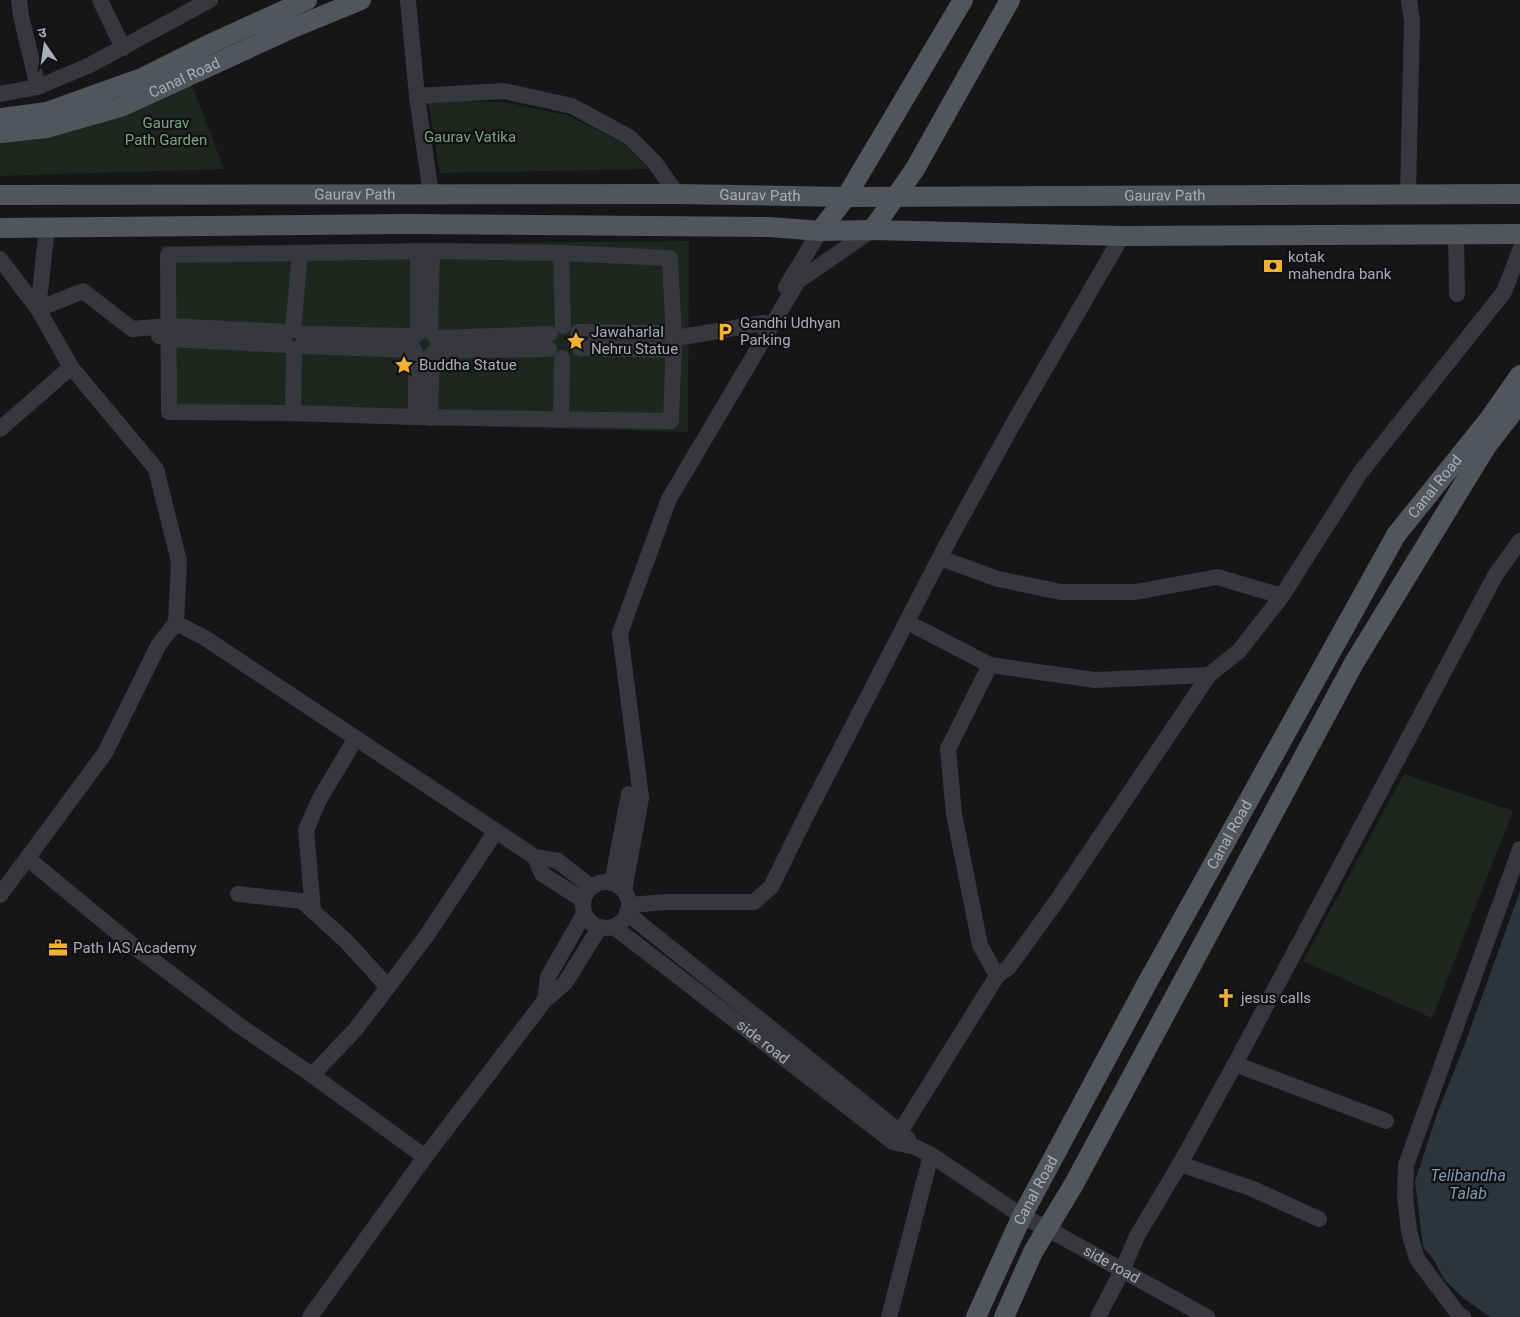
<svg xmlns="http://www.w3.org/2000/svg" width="1520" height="1317" font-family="Roboto,'Noto Sans Devanagari',sans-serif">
<rect width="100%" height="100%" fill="#161618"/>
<!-- green -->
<g fill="#1e261f">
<polygon points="192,85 224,169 0,176 0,139"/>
<polygon points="428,100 504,102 567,115 622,143 648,169 440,173"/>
<polygon points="689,241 688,432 162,418 161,246"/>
<polygon points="1404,774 1513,811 1432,1018 1303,961"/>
</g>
<!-- water -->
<polygon fill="#2c353c" points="1520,891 1520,1317 1490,1317 1462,1297 1444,1279 1434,1260 1423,1247 1415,1181 1437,1114 1463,1049"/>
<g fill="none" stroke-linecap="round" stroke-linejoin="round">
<!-- minor -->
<g stroke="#37383d" stroke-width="16">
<polyline points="19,0 21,16 38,87"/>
<polyline points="100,0 123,48"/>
<polyline points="408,0 417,96 431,194"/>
<polyline points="0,94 38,87 90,65 210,0"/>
<polyline points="417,96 504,91 572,106 629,137 655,163 677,194"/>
<polyline points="1408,194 1412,21 1409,0"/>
<polyline points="1456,234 1457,294"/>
<polyline points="418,251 418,333"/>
<polygon points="432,251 561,253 670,258 674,340 671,421 416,417 293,413 169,412 168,255"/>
<polyline points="561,253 563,326"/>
<polyline points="0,259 38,309 71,367 156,469 179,561 176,623 205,638 535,857 558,861 591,887"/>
<polyline points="786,287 820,231"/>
<polyline points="38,309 83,291 132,329 169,326 287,332"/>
<polyline points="38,309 47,228"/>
<polyline points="293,330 300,253"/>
<polyline points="430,332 432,251"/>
<polyline points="578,332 674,333"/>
<polyline points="302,334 415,336"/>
<polyline points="159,336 169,339 286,345"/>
<polyline points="436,338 550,334"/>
<polyline points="674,340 682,337 764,323"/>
<polyline points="301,346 414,350"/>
<polyline points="580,348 674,350"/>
<polyline points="435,351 549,349"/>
<polyline points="293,413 294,349"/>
<polyline points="416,417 416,354"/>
<polyline points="430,418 432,354"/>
<polyline points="561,420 562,358"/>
<polyline points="0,429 71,367"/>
<polyline points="940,558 998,579 1061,592 1136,592 1217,577 1282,596"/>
<polyline points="907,622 990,665 1095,680 1209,675"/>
<polyline points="990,665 948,749 954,814 980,945 997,976"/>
<polyline points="535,857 542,874 583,900"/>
<polyline points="27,858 135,947 240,1026 312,1075 425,1157"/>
<circle cx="606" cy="905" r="23"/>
<polyline points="612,883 629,794"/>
<polyline points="624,891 641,798 620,633 669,499 798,281 872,230"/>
<polyline points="238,894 302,901 346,941 388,987"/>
<polyline points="0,895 105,753 159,644 176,623"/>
<polyline points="629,905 668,902 754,902 771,887 806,816 949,540 1013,424 1122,236"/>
<polyline points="313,910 306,830 319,800 356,738"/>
<polyline points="627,913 900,1132 908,1139"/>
<path id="s1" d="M614 927 893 1142 915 1147 931 1155 1022 1216 1046 1228 1207 1317"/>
<polyline points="545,1000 548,977 584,914"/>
<polyline points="1235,1064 1386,1121"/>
<polyline points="312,1075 355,1030 388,987 427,935 496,831"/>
<polyline points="900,1132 997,976 1009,967 1056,902 1209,675 1239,651 1282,596 1360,473 1504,292 1520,250"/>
<polyline points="1180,1164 1253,1189 1319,1219"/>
<polyline points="310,1317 425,1157 545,1000 565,983 600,927"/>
<polyline points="889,1317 931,1155"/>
<polyline points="1098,1317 1122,1271 1137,1236 1180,1164 1235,1064 1496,574 1520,541"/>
<polyline points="1463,1317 1459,1315 1417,1259 1409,1231 1405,1196 1406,1165 1520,849"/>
</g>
<!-- major -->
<g stroke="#53555c" stroke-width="20">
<polyline points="0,118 47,112 142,78 212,43 307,0"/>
<path id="s2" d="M0 133 47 128 121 107 295 27 361 0"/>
<path id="s3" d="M0 195 677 194 846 197 1520 194"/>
<polyline points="0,228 405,224 770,227 820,231 872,230 1122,236 1520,234"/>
<polyline points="872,230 915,169 1010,0"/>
<polyline points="820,231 846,197 963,0"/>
<path id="s4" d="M976 1317 1022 1216 1146 985 1396 535 1490 418 1520 375"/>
<polyline points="1004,1317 1033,1252 1074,1184 1354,663 1486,447 1520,403"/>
</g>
</g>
<!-- icons -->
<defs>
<g id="bank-bare" transform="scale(1.5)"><path d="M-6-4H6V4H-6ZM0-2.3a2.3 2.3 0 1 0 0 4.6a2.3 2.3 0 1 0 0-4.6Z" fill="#f2b134" stroke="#111113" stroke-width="2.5" paint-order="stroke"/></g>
<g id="parking-bare" transform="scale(1.5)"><path d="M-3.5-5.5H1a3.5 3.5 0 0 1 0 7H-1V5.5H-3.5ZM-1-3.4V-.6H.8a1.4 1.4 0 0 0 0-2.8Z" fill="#f2b134" stroke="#111113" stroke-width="2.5" paint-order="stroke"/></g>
<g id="sight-bare" transform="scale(1.5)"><path d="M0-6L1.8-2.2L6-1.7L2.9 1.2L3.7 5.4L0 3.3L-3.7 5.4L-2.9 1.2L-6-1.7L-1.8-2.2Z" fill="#f2b134" stroke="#111113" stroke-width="2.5" paint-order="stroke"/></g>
<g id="office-bare" transform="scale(1.5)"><path d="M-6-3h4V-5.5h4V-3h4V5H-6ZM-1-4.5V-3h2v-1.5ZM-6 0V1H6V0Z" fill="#f2b134" stroke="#111113" stroke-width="2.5" paint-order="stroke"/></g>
<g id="church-bare" transform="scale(1.5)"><path d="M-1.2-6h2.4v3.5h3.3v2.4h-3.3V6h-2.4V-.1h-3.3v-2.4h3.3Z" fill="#f2b134" stroke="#111113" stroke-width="2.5" paint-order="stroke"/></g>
</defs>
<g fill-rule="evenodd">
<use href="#bank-bare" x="1273" y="266"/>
<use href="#parking-bare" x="725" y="332"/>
<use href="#sight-bare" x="576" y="341"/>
<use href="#sight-bare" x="404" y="365"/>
<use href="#office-bare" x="58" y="948"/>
<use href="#church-bare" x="1226" y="998"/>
</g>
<g text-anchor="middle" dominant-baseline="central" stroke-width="4.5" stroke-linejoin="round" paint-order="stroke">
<!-- street labels -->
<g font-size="15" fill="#a8adb8" stroke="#111113">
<text stroke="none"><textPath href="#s2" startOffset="194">Canal Road</textPath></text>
<text stroke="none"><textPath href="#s3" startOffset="355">Gaurav Path</textPath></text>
<text stroke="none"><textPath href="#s3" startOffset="760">Gaurav Path</textPath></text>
<text stroke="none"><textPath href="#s3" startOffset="1165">Gaurav Path</textPath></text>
<text stroke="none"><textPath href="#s4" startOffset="950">Canal Road</textPath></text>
<text stroke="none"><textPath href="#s4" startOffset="545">Canal Road</textPath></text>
<text stroke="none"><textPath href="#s1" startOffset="188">side road</textPath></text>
<text stroke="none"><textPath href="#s4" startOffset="140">Canal Road</textPath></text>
<text stroke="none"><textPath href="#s1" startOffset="604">side road</textPath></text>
</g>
<!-- park labels -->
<g font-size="15" fill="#7fa381" stroke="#111113">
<text x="166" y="123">Gaurav<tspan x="166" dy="17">Path Garden</tspan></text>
<text x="470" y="137">Gaurav Vatika</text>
</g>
<!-- poi labels -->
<g font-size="15" fill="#a8adb8" stroke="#111113" text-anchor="start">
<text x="1288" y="257">kotak<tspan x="1288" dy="17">mahendra bank</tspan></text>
<text x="740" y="323">Gandhi Udhyan<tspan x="740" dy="17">Parking</tspan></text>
<text x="591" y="332">Jawaharlal<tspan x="591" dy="17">Nehru Statue</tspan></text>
<text x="419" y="365">Buddha Statue</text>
<text x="73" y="948">Path IAS Academy</text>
<text x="1241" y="998">jesus calls</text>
</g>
<!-- water labels -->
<g font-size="16" font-style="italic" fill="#7f9bb3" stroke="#111113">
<text x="1468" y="1175">Telibandha<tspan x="1468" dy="18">Talab</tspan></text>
</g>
</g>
<!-- north arrow -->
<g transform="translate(45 45) rotate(347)" stroke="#111113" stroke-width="4" paint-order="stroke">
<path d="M0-4L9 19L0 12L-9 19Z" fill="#a8adb8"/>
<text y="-8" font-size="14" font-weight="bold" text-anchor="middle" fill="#a8adb8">उ</text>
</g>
</svg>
